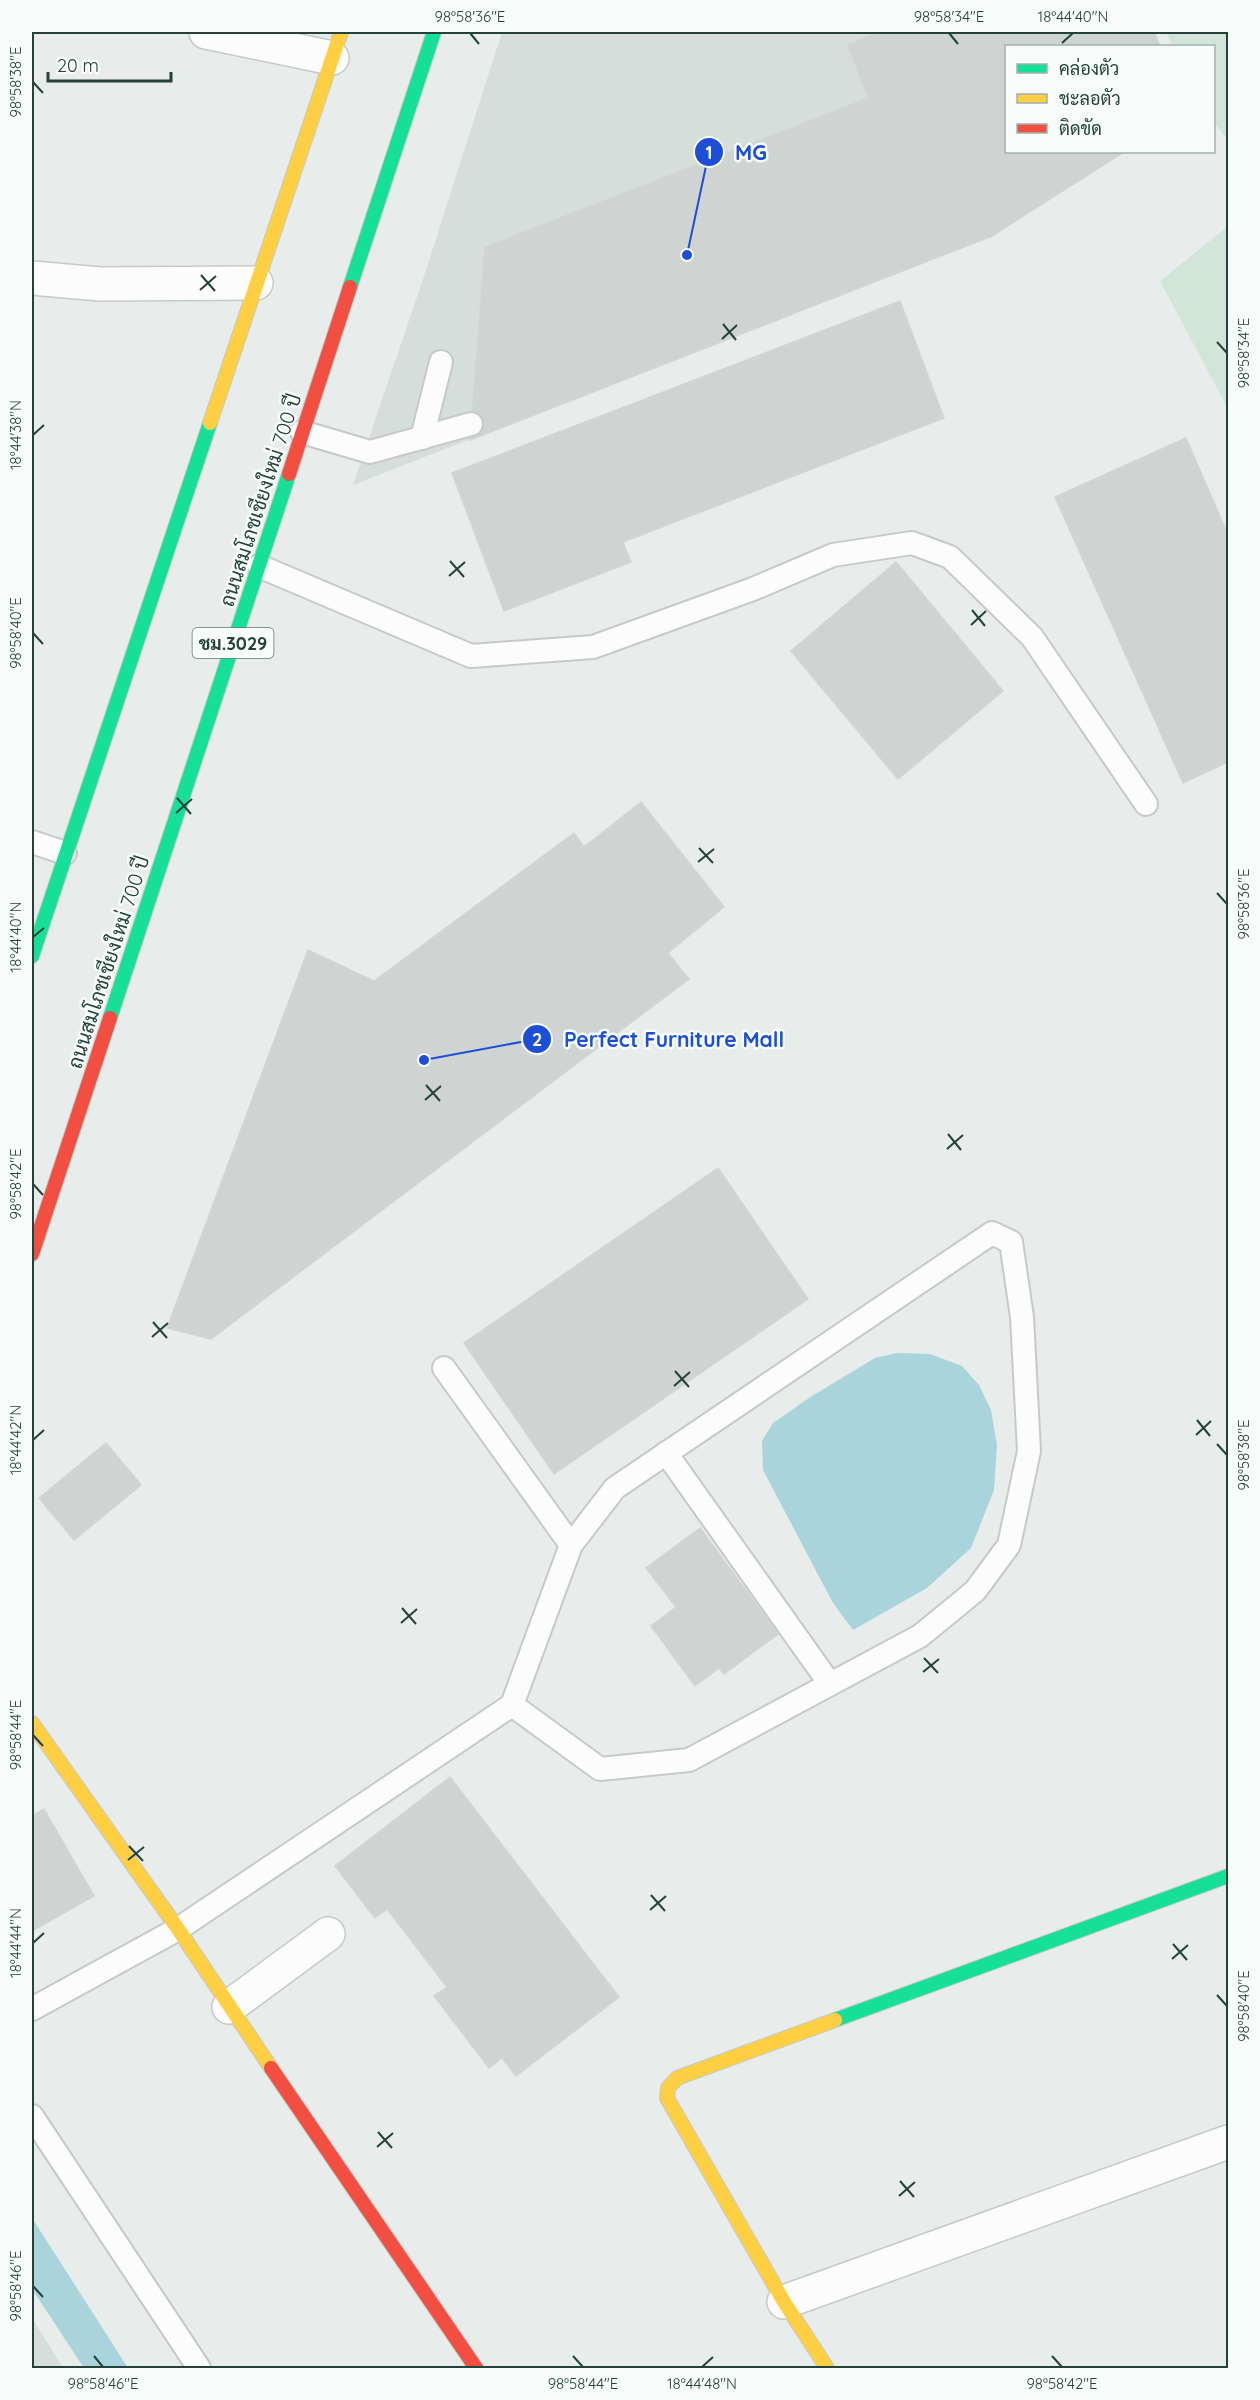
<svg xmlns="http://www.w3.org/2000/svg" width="1260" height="2400" font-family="Quicksand,Sarabun,sans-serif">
<rect width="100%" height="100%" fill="#e8edeb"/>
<!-- built -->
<g fill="#d6dedb">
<polygon points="502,32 1154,32 1160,46 1006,46 1006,152 1124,152 992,236 353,485 425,273"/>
<polygon points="32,2318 63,2368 32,2368"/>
</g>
<!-- green -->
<g fill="#d1e6d8">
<polygon points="1166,32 1228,32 1228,140 1214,123 1214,46 1173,46"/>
<polygon points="1228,226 1228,409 1160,281"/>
</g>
<!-- water -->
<g fill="#a9d4db">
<polygon points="897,1353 930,1354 962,1366 979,1385 991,1410 997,1445 994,1490 971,1548 927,1588 853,1630 833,1603 763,1470 762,1441 773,1423 812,1396 875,1358"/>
<polygon points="32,2218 128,2368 84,2368 32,2289"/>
</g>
<!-- building -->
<g fill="#cfd4d2" stroke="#d1d6d4" stroke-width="1.5">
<polygon points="880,32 1154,32 1160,46 1006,46 1006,152 1124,152 992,236 470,440 485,247 868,98 848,45"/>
<polygon points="900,301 944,418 623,542 631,562 504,611 452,473"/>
<polygon points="1186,438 1228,535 1228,762 1183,783 1055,497"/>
<polygon points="896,562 1003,691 898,779 791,651"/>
<polygon points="641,802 724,907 668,953 689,979 211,1339 167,1328 308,950 374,981 574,833 584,847"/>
<polygon points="718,1168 808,1299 554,1474 464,1343"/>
<polygon points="106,1443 141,1485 74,1540 39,1498"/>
<polygon points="700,1528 778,1634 724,1674 719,1668 695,1686 651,1626 676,1607 646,1568"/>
<polygon points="450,1777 619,1997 516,2076 502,2058 489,2068 434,1996 447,1987 387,1909 375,1918 335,1866"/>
<polygon points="44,1809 94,1896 32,1931 32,1816"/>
</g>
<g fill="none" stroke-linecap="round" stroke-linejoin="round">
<!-- lane casing -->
<g stroke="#c5cac8" stroke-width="26">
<g id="lane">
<polyline points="302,432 370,452 471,424"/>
<polyline points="422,438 441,362"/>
<polyline points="259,566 471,656 593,647 753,589 833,555 912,543 950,557 1032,637 1146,804"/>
<polyline points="32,842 65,853"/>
<polyline points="444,1368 571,1545"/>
<polyline points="666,1453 830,1684"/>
<polyline points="32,2009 178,1929 512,1705 571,1545 615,1488 992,1233 1011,1242 1022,1317 1029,1451 1009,1545 975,1591 920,1636 689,1760 600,1769 512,1705"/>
<polyline points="32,2116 199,2368"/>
</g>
</g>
<!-- street casing -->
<g stroke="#c5cac8" stroke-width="36">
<g id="street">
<polyline points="206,32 332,58"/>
<polyline points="32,278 100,284 256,283"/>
<polyline points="229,2007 328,1934"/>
<polyline points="784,2302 1228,2142"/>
</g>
</g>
<!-- fast casing -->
<g stroke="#c3cbc8" stroke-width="16">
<g id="fast">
<polyline points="350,287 434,32"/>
<polyline points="32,956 210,423"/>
<polyline points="110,1018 289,474"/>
<polyline points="835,2020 1228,1876"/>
</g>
</g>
<!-- slow casing -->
<g stroke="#c3cbc8" stroke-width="16">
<g id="slow">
<polyline points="210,423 341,32"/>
<polyline points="32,1723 178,1929 271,2068"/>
<polyline points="827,2368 784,2302 667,2098 668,2088 677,2078 835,2020"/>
</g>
</g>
<!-- jam casing -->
<g stroke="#c3cbc8" stroke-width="16">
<g id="jam">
<polyline points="289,474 350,287"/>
<polyline points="32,1254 110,1018"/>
<polyline points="271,2068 476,2368"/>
</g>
</g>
<!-- lane -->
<use href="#lane" stroke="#fcfcfc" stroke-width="22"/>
<!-- street -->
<use href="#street" stroke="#fcfcfc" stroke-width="33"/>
<!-- fast -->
<use href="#fast" stroke="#16e098" stroke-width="14"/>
<!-- slow -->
<use href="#slow" stroke="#ffcf43" stroke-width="14"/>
<!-- jam -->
<use href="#jam" stroke="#f24e42" stroke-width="14"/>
</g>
<!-- ticks -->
<path fill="none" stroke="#24423a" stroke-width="2" d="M470 33 479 44M949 33 958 44M1062 43 1073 33M33 82 43 93M201 275 215 291M200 290 216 276M723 324 736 340M722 339 737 325M1217 342 1227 353M33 435 44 425M450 561 464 577M449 576 465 562M972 610 985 626M971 625 986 611M33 633 43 644M177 798 191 814M176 813 192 799M699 848 713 863M698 862 714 849M1217 893 1227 904M33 937 44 928M426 1085 440 1101M425 1100 441 1086M948 1134 961 1150M947 1149 963 1135M33 1184 43 1195M153 1322 167 1338M152 1337 168 1323M675 1371 689 1387M674 1386 690 1372M1197 1420 1210 1436M1196 1435 1211 1421M33 1440 44 1430M1217 1444 1227 1455M402 1608 416 1624M401 1623 417 1609M924 1658 938 1673M923 1672 939 1659M33 1735 43 1746M129 1846 143 1861M128 1860 144 1847M651 1895 665 1911M650 1910 666 1896M33 1943 44 1933M1173 1944 1187 1960M1172 1959 1188 1945M1217 1995 1227 2006M378 2132 392 2148M377 2147 393 2133M900 2181 914 2197M899 2196 915 2182M33 2286 43 2297M94 2356 103 2367M573 2356 583 2367M1052 2356 1062 2367M702 2367 713 2357"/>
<g text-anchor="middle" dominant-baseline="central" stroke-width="5" stroke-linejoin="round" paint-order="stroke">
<!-- shield labels -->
<rect fill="#f7fbf9" stroke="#637a73" stroke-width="1.5" x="192.5" y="628" width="81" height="30" rx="4.5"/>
<g font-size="18" font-weight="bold" fill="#24423a">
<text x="233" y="643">ชม.3029</text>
</g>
<!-- street labels -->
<g font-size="20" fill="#24423a" stroke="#f7fbf9">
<text transform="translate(260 500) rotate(-72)">ถนนสมโภชเชียงใหม่ 700 ปี</text>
<text transform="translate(108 962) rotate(-72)">ถนนสมโภชเชียงใหม่ 700 ปี</text>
</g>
</g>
<!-- callouts -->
<path fill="none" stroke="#1d4ed8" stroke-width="2" d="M687 255L709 152M424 1060L537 1039"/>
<g fill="#1d4ed8" stroke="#f7fbf9" stroke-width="2">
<circle cx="687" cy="255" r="6"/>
<circle cx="424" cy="1060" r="6"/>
<circle cx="709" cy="152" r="15"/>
<circle cx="537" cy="1039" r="15"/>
</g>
<g font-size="18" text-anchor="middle" font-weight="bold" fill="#fff">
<text x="709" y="159">1</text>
<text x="537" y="1046">2</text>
</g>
<g font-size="21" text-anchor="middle" font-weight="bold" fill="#1d4ed8" stroke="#f7fbf9" stroke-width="5" stroke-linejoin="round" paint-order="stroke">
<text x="751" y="160">MG</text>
<text x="674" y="1047">Perfect Furniture Mall</text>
</g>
<!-- border -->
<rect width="1260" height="2400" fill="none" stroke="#f7fbf9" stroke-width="66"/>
<!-- legend -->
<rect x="1005" y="45" width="210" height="108" fill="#f7fbf9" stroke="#a3b1ad" stroke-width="1.5"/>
<rect x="1017" y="64" width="30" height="9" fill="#16e098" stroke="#a3b1ad" stroke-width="1.5"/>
<text x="1059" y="75" font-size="18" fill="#24423a">คล่องตัว</text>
<rect x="1017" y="94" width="30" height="9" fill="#ffcf43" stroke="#a3b1ad" stroke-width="1.5"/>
<text x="1059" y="105" font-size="18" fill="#24423a">ชะลอตัว</text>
<rect x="1017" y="124" width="30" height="9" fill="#f24e42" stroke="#a3b1ad" stroke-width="1.5"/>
<text x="1059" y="135" font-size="18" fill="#24423a">ติดขัด</text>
<!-- scale -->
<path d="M48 72v9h123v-9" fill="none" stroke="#24423a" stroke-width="3"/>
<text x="57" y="72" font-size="18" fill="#24423a" stroke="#f7fbf9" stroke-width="4.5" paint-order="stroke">20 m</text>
<rect x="33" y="33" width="1194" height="2334" fill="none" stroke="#24423a" stroke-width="2"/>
<g font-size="15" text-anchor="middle" fill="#24423a">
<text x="470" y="22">98°58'36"E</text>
<text x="949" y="22">98°58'34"E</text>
<text x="1073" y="22">18°44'40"N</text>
<text transform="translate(16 82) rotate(-90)" y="5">98°58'38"E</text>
<text transform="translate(1244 353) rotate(-90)" y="5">98°58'34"E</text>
<text transform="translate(16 435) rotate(-90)" y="5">18°44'38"N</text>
<text transform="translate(16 633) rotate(-90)" y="5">98°58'40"E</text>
<text transform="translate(1244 904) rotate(-90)" y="5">98°58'36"E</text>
<text transform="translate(16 937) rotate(-90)" y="5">18°44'40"N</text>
<text transform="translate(16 1184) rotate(-90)" y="5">98°58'42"E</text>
<text transform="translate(16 1440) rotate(-90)" y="5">18°44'42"N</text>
<text transform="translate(1244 1455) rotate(-90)" y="5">98°58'38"E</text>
<text transform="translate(16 1735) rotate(-90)" y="5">98°58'44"E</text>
<text transform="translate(16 1943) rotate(-90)" y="5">18°44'44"N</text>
<text transform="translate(1244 2006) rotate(-90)" y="5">98°58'40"E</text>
<text transform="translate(16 2286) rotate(-90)" y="5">98°58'46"E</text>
<text x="103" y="2389">98°58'46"E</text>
<text x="583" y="2389">98°58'44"E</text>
<text x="702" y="2389">18°44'48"N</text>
<text x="1062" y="2389">98°58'42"E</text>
</g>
</svg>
